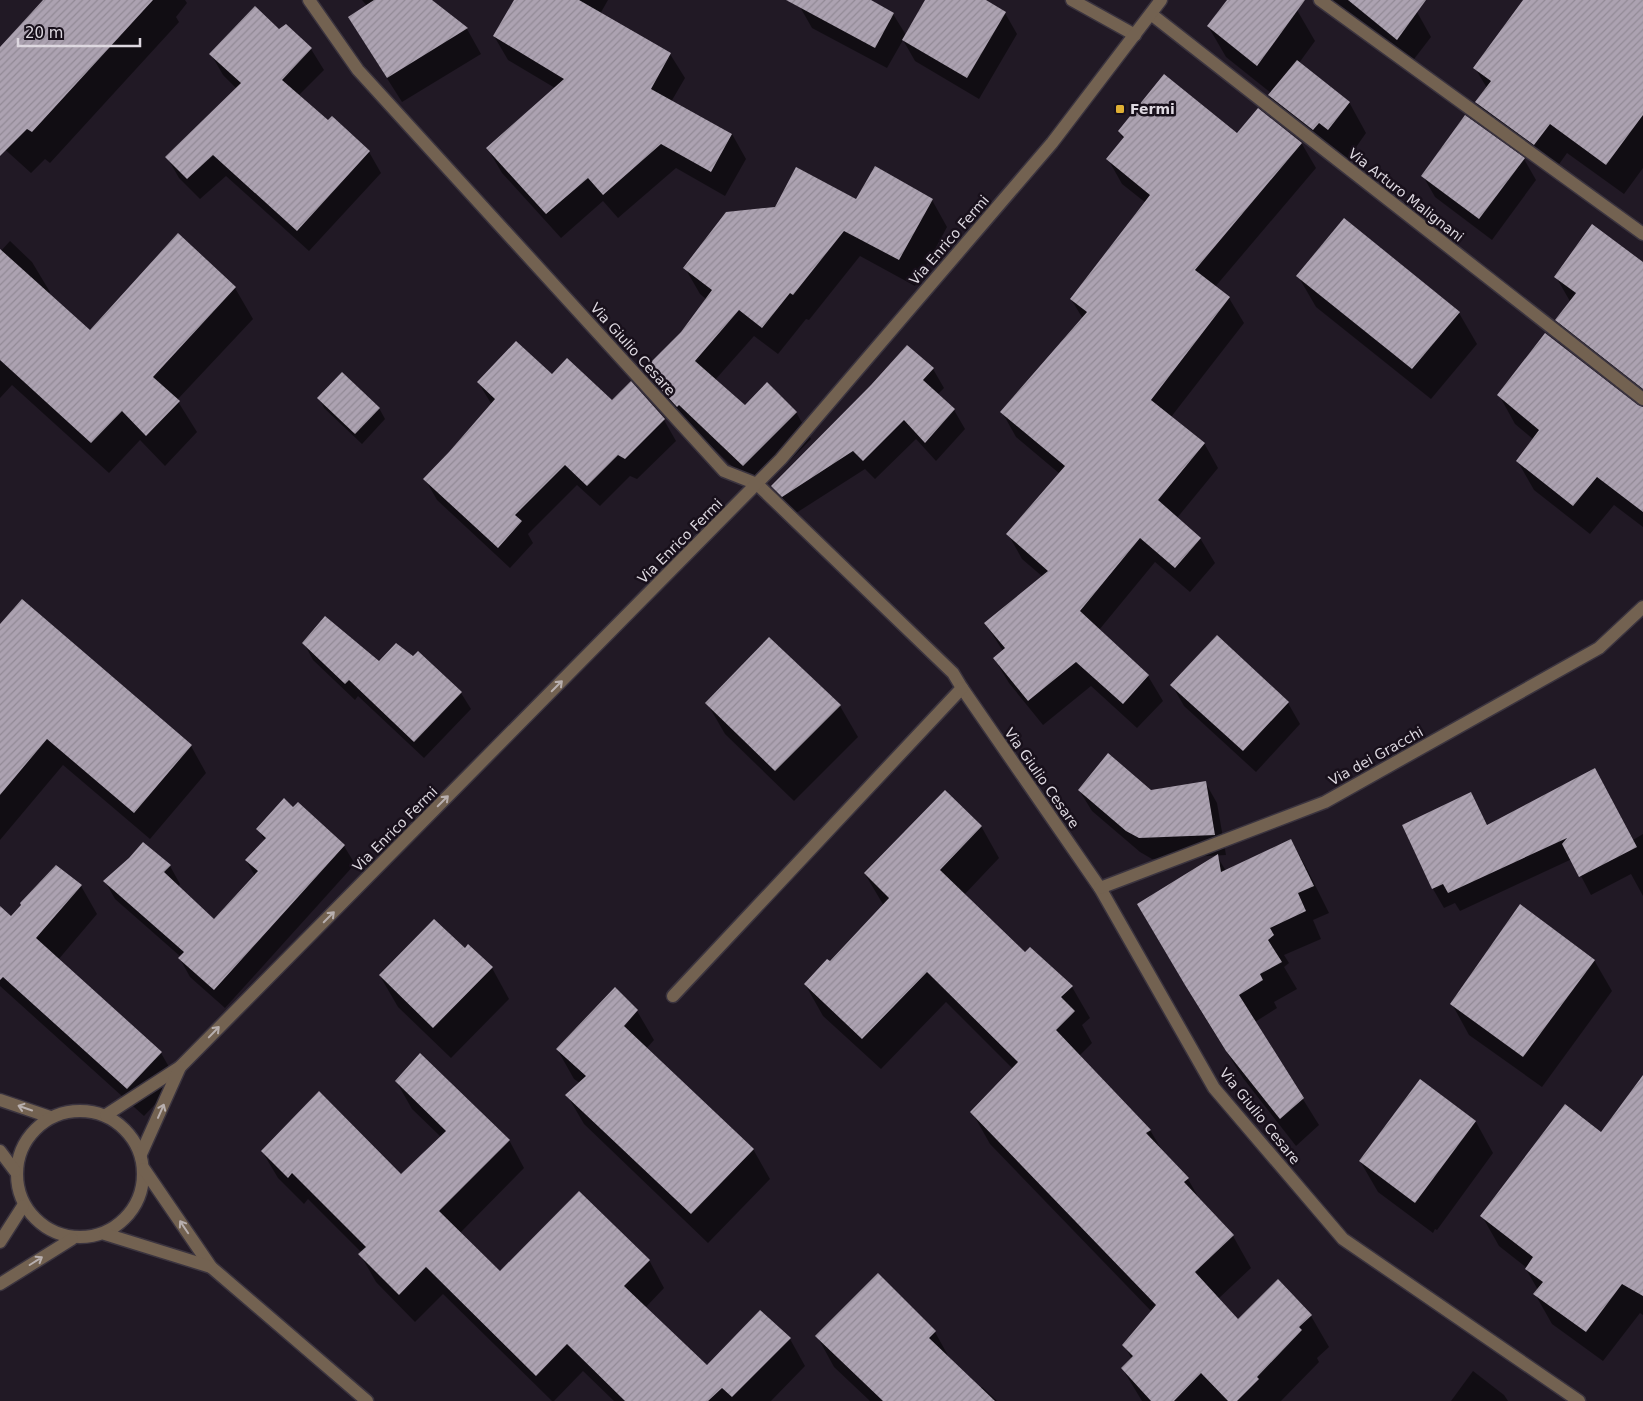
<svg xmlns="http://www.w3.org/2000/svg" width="1643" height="1401" font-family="'DejaVu Sans',sans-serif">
<defs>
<pattern id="building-hatch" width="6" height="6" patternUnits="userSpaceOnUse" patternTransform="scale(1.25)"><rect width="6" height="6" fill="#aca2b1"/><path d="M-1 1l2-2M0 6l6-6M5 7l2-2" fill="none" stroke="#928a96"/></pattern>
</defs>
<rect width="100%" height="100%" fill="#211925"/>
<!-- shadow -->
<g fill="#0007">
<polygon points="44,0 185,0 187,3 176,17 179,22 50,163 45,159 31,173 0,145 0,48"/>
<polygon points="362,0 430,0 467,29 481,54 402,102 364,42 367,6"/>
<polygon points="516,0 608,0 600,14 670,54 685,78 671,102 732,134 746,159 725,196 676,168 618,218 603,201 561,238 502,173 488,149 555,88 508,60 494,36"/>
<polygon points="803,0 869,0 893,14 906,35 927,0 984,0 1005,13 1017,34 979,99 915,61 903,40 887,68 812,28 800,7"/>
<polygon points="1233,0 1284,0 1297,10 1315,41 1299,63 1349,102 1366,133 1347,160 1287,126 1269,95 1271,93 1226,57 1208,26"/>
<polygon points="1329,0 1407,0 1417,12 1431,37 1411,63"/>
<polygon points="1556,0 1643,0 1643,168 1624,194 1567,153 1552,174 1494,132 1476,102 1487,88 1475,68"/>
<polygon points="286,25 311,49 324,70 298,96 328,122 369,152 381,173 309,251 226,176 200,199 179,178 167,157 237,89 223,75 211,54 279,31"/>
<polygon points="1258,110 1302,144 1316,168 1215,287 1229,298 1244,323 1171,417 1204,443 1218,468 1177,518 1200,538 1215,563 1190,592 1155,562 1099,630 1148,676 1163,701 1137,728 1091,686 1043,725 1009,683 994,658 1003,651 985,623 1043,577 1022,559 1008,534 1060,474 1016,437 1002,412 1083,319 1071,299 1146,203 1122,184 1108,159 1124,140 1119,132 1237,134"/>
<polygon points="1524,159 1536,180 1492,240 1435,197 1423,176"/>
<polygon points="875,168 932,200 947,227 915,286 860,256 809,320 806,319 778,354 754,336 715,380 745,406 796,412 811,439 759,492 659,396 644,370 682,333 706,299 700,294 685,268 856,201"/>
<polygon points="178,235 235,288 253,319 177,400 197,432 165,466 140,440 109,473 12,385 0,398 0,252 10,241 32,262 50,292 48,294 90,332"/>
<polygon points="1643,263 1643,403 1573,349 1557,320 1571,303 1556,277"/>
<polygon points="1298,276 1459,313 1477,344 1431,399 1316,307"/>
<polygon points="933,369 944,388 937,395 954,410 965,429 936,461 916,439 875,479 865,469 793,515 784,506 773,487"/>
<polygon points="478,382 612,402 664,420 676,441 637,479 630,476 600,506 577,485 528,534 533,543 510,568 437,500 425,479 492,405"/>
<polygon points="1499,395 1643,407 1643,527 1614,505 1590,534 1534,490 1518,462 1534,440 1515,424"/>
<polygon points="319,398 379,408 385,419 362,444 324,408"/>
<polygon points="304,643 379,663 413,658 418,653 461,693 471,709 424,758 358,696 355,700 313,660"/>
<polygon points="0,665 191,746 206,773 150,839 63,765 0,840"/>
<polygon points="1172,685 1288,703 1300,724 1256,772 1184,706"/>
<polygon points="707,703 840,706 858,737 794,801 725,734"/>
<polygon points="1205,782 1217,803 1226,855 1152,859 1140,852 1092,811 1079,790 1151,791"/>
<polygon points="1470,794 1488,826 1633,840 1643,834 1643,896 1631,874 1591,895 1572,859 1460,911 1455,903 1444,908 1433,889 1403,825"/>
<polygon points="298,803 344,846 355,864 225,1008 190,977 180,959 181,957 115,899 105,881 170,866 180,884 178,887 214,921 255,876 246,860 265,841 258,829 293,809"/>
<polygon points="981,826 999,858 964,895 1025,954 1030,949 1072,987 1090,1018 1082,1025 1092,1043 1079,1056 1150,1130 1163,1152 1188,1179 1201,1202 1233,1236 1251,1268 1218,1299 1238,1321 1311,1316 1329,1347 1317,1358 1319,1362 1281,1401 1142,1401 1122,1368 1132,1359 1124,1345 1152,1312 990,1144 972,1112 1013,1069 946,1002 881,1069 823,1016 805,984 830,963 884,906 865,874"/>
<polygon points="1291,840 1306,867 1329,913 1313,920 1321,939 1284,955 1289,963 1284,967 1297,989 1274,1002 1277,1008 1255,1022 1319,1125 1296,1146 1243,1078 1202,1013 1138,904 1217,856 1226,871"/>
<polygon points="81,886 97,914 58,960 161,1053 177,1081 144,1116 0,986 0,930"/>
<polygon points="1594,960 1612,991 1542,1087 1469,1035 1452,1004"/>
<polygon points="492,968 509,999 451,1058 398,1007 380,976"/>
<polygon points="615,989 637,1011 654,1040 646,1049 753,1149 770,1179 708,1243 584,1124 567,1095 580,1083 574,1079 557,1049"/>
<polygon points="1643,1077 1643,1315 1640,1313 1603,1361 1552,1324 1535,1294 1538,1290 1526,1269 1527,1268 1499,1246 1482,1216 1601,1133"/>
<polygon points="396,1081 509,1140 524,1168 460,1233 500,1273 649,1260 664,1288 645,1308 707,1367 790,1339 805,1366 771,1401 614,1401 583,1371 554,1401 552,1401 443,1294 415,1322 376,1282 360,1254 362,1253 308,1199 304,1204 278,1178 262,1151 401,1176 441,1137 412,1109"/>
<polygon points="1476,1122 1493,1153 1437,1230 1435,1229 1433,1233 1378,1192 1360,1161"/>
<polygon points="935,1332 951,1361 980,1388 982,1387 997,1401 870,1401 834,1367 817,1336"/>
<polygon points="1473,1371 1504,1395 1508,1401 1451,1401"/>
</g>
<!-- building -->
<g fill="url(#building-hatch)">
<polygon points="43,0 153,0 32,132 27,129 0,156 0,47"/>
<polygon points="374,0 432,0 468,28 387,78 348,17"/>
<polygon points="514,0 579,0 671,53 651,89 732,134 711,172 661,144 603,195 588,178 546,214 486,148 564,79 493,36"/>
<polygon points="786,0 871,0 894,13 875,48"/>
<polygon points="925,0 986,0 1006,12 967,78 902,40"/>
<polygon points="1227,0 1305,0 1257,66 1207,26"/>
<polygon points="1348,0 1426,0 1397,40"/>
<polygon points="1523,0 1643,0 1643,115 1606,165 1550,124 1534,145 1475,102 1491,81 1473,68"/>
<polygon points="255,6 279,29 286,24 312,48 282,80 328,120 332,116 370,151 297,231 213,155 187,179 165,157 241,83 209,54"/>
<polygon points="1297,60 1350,102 1328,130 1319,123 1313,130 1268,95"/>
<polygon points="1164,74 1237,133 1258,108 1302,143 1195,270 1230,297 1151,400 1205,443 1158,500 1201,538 1175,568 1140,538 1080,611 1149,675 1123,704 1076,662 1028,701 993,658 1005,648 984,623 1048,571 1006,534 1065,466 1000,412 1087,312 1070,299 1150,195 1106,159 1124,137 1118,131"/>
<polygon points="1465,115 1525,158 1479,219 1421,176"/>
<polygon points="875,166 933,199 899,260 844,231 793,295 790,293 762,328 739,310 695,361 745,405 767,382 797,412 743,466 679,405 677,407 643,370 681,332 712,290 683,268 726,212 775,207 796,167 856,199"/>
<polygon points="1344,218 1460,312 1412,369 1296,276"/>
<polygon points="1592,224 1643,262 1643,389 1555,320 1576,293 1554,277"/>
<polygon points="178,233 236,287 153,377 180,401 146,436 122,411 91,443 0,360 0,249 90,330"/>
<polygon points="1545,333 1638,405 1643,407 1643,512 1597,477 1573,506 1516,461 1539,430 1497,395"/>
<polygon points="516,341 552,374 567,358 612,400 631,381 665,419 625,459 618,455 587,486 565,465 515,515 522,521 498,548 423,479 449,452 495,399 477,382"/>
<polygon points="907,345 934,368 923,380 955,409 925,443 904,420 863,461 853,451 782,497 771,486 871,385"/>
<polygon points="342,372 380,408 355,434 317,398"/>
<polygon points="22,599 192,745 134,813 47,739 0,795 0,624"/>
<polygon points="325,616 379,661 396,643 413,656 418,651 462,692 414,742 349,680 345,684 302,643"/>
<polygon points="1217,635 1289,702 1243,751 1170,685"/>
<polygon points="769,637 841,705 775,771 705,703"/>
<polygon points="1108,753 1151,790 1206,781 1215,835 1139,838 1126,831 1078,790"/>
<polygon points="1595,768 1637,847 1579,877 1562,844 1567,838 1448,893 1443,884 1432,889 1402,825 1471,792 1487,825"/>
<polygon points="945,790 982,826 940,870 1025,952 1030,947 1073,986 1061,997 1075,1011 1056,1030 1151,1130 1146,1133 1189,1178 1184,1182 1234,1235 1195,1272 1238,1319 1278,1279 1312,1315 1299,1327 1302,1330 1257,1377 1259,1379 1237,1401 1228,1401 1201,1373 1174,1401 1151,1401 1121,1368 1133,1356 1122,1345 1156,1305 970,1112 1018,1062 927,972 862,1039 804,984 827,959 830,961 889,898 864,873"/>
<polygon points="284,798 293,807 298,802 345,845 214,990 178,958 184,952 103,881 129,858 143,842 171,865 164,872 214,919 258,871 245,860 266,838 256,829"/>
<polygon points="1291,839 1314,886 1298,893 1306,911 1270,928 1274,935 1268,940 1282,962 1260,974 1263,980 1239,995 1304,1098 1280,1119 1226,1051 1185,985 1137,904 1218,854 1221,872"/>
<polygon points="56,865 82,885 36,938 162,1052 127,1089 3,977 0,980 0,906 11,916 21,905 20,903"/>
<polygon points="1520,904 1595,960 1523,1057 1450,1004"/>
<polygon points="434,919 465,948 468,944 493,967 433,1028 379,975"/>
<polygon points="615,987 638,1010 624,1026 754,1149 691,1214 565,1095 586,1076 556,1049"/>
<polygon points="420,1053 510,1140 439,1211 500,1271 579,1191 650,1260 624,1286 707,1365 760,1310 791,1338 732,1397 722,1388 708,1401 625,1401 567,1344 536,1376 426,1267 399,1295 358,1254 366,1247 292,1173 288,1178 261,1151 319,1091 401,1174 446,1131 395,1081"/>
<polygon points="1643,1075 1643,1296 1622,1284 1586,1332 1533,1294 1543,1282 1525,1269 1533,1257 1480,1216 1565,1104 1601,1132"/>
<polygon points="1420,1079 1476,1121 1415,1203 1359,1161"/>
<polygon points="878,1273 936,1331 929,1338 995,1401 883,1401 815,1336"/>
</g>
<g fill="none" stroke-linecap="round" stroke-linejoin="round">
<!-- minor casing -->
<g stroke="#3b343f" stroke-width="15">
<g id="minor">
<polyline points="309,0 358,70 724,471 757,484 953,673 962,688 1100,888 1214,1088 1343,1239 1579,1401"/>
<polyline points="1072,0 1135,35"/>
<polyline points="1320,0 1643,234"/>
<polyline points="1151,14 1643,399"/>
<polyline points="1100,888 1325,802 1599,648 1643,607"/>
<polyline points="673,996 962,688"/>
<polyline points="0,1100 50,1117"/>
<circle cx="80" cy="1174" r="63"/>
<polyline points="106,1115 180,1067 781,459 1052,143 1161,0"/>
<polyline points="0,1151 15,1171"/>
<polyline points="141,1154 180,1067"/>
<polyline points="144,1169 211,1267 367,1401"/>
<polyline points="105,1234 211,1267"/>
<polyline points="0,1242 23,1206"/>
<polyline points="0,1284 72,1239"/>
</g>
</g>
<!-- minor -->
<use href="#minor" stroke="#736251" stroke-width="12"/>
</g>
<!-- one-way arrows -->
<defs><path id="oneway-shaft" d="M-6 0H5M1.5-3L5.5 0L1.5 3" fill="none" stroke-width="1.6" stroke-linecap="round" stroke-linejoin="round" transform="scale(1.25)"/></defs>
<g stroke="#b8afae">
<use href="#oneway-shaft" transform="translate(557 686) rotate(-45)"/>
<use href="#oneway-shaft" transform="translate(443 801) rotate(-45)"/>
<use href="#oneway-shaft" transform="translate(329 917) rotate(-45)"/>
<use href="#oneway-shaft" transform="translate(214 1032) rotate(-46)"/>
<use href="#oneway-shaft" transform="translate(25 1108) rotate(-161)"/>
<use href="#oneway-shaft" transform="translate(161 1111) rotate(-66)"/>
<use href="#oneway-shaft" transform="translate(184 1227) rotate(-124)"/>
<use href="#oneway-shaft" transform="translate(36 1261) rotate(-32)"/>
</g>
<!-- markers -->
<rect fill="#e0b034" stroke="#18101b" stroke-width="2" x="1115" y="104" width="10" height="10" rx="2.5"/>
<g text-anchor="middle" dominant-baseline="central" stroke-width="5" stroke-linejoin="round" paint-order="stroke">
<!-- poi labels -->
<g font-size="14" font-weight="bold" fill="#ddd8e0" stroke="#18101b" text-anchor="start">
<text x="1130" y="109">Fermi</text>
</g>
<!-- street labels -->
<g font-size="14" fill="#ddd8e0" stroke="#18101b">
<text transform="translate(1406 195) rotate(38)">Via Arturo Malignani</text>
<text transform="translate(949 240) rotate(-49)">Via Enrico Fermi</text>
<text transform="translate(633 349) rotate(48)">Via Giulio Cesare</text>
<text transform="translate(680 541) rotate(-45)">Via Enrico Fermi</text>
<text transform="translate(1376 756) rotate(-29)">Via dei Gracchi</text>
<text transform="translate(1042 778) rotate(55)">Via Giulio Cesare</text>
<text transform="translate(395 829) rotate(-45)">Via Enrico Fermi</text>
<text transform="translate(1260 1116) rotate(51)">Via Giulio Cesare</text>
</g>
</g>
<!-- scale -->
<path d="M18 38v8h122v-8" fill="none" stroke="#ddd8e0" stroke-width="2.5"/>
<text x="25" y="38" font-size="15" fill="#ddd8e0" stroke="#18101b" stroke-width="4" paint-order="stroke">20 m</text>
</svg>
